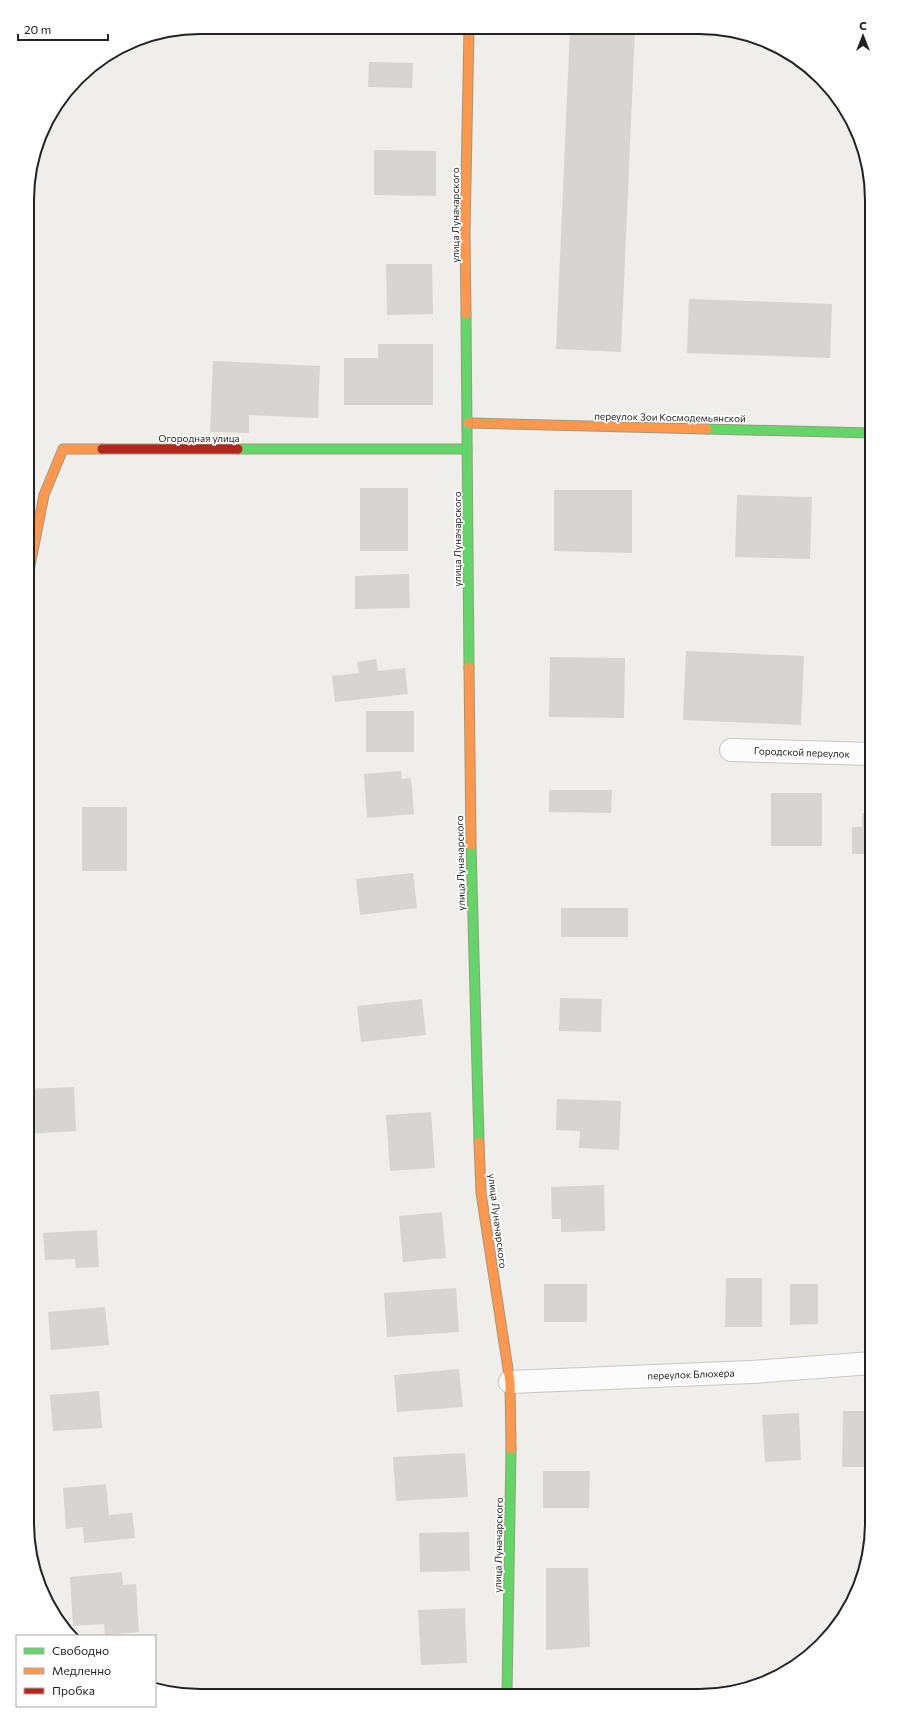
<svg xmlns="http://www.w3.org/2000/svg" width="899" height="1723" font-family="Commissioner,sans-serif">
<rect width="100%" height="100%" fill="#f0eeeb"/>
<!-- building -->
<g fill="#d7d4d2">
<polygon points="570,29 635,30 621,352 556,349"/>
<polygon points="369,62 413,63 412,88 368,87"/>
<polygon points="374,150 436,151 436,196 374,195"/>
<polygon points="386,264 432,264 433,314 387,315"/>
<polygon points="689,299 832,304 830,358 687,353"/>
<polygon points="378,344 433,344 433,405 344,405 344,358 378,358"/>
<polygon points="213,361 320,366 318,418 249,415 249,433 210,432"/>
<rect x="360" y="488" width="48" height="63"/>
<polygon points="554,490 632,490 632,553 554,551"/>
<polygon points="737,495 812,497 810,559 735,557"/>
<polygon points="409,574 410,608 355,609 355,576"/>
<polygon points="686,651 804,656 801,725 683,720"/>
<polygon points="550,657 625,658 624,718 549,717"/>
<polygon points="376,659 378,671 405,668 408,694 335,702 332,676 359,673 357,662"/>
<rect x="366" y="711" width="48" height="41"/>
<polygon points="401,771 402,779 411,778 414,814 367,818 364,774"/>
<polygon points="549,790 612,790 611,813 549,812"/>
<rect x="771" y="793" width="51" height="53"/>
<rect x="82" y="807" width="45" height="64"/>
<polygon points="862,813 872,813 872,854 852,854 852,827 862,827"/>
<polygon points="413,873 417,908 360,915 356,879"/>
<rect x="561" y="908" width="67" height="29"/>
<polygon points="560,998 602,999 601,1032 559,1031"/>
<polygon points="422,999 426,1035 361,1042 357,1006"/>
<polygon points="74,1087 76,1131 27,1134 27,1089"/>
<polygon points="557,1099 621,1101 619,1150 579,1148 580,1131 556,1130"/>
<polygon points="431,1112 435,1168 390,1171 386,1115"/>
<polygon points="604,1185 605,1231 561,1232 561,1219 552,1219 551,1187"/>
<polygon points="442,1212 446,1258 403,1262 399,1216"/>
<polygon points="97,1230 99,1267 76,1268 75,1259 45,1260 43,1233"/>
<polygon points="726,1278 762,1278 762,1327 725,1327"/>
<rect x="544" y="1284" width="43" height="38"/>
<polygon points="790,1284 818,1284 818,1324 790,1325"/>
<polygon points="456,1288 459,1332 387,1337 384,1293"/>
<polygon points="105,1307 109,1345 51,1350 48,1312"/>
<polygon points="459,1369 463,1407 397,1412 394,1375"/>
<polygon points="99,1391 102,1428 53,1431 50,1395"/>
<polygon points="843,1411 872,1411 872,1467 842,1467"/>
<polygon points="799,1413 801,1460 765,1462 762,1415"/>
<polygon points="465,1453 468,1497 396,1501 393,1457"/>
<polygon points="543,1471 590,1471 589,1508 543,1508"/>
<polygon points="106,1484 109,1515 132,1513 135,1538 84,1543 83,1527 66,1529 63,1488"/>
<polygon points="469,1532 470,1571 420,1572 419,1533"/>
<polygon points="546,1568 588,1568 590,1647 546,1650"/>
<polygon points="122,1572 123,1585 136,1584 139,1632 105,1635 104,1624 73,1626 70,1577"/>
<polygon points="465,1608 467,1663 421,1665 418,1610"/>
<polygon points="467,1689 467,1695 416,1695 416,1691"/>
</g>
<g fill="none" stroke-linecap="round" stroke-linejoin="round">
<!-- street casing -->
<g stroke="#c9c8c7" stroke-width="24">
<g id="street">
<polyline points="731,750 872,754"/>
<polyline points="510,1382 752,1372 872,1363"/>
</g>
</g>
<!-- fast casing -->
<g stroke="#999a82" stroke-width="11">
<g id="fast">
<polyline points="466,314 469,667"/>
<polyline points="707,429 872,433"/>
<polyline points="238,449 467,449"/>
<polyline points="471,845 479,1142"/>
<polyline points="507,1695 511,1449"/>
</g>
</g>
<!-- slow casing -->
<g stroke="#999a82" stroke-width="11">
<g id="slow">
<polyline points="466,314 465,232 469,29"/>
<polyline points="468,423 707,429"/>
<polyline points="28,576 44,495 63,449 102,449"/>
<polyline points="469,667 471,845"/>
<polyline points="479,1142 481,1193 510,1382 511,1449"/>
</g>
</g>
<!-- jam casing -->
<g stroke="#999a82" stroke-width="11">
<polyline id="jam" points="102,449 238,449"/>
</g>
<!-- street -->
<use href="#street" stroke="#fdfcfc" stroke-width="22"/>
<!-- fast -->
<use href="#fast" stroke="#63d668" stroke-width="9"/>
<!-- slow -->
<use href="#slow" stroke="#ff974d" stroke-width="9"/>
<!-- jam -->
<use href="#jam" stroke="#b3261e" stroke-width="9"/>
</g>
<g text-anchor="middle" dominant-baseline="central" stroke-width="3.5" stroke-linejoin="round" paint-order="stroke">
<!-- street labels -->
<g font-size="10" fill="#222" stroke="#fff">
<text transform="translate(455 215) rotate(-90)">улица Луначарского</text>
<text transform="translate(670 417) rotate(1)">переулок Зои Космодемьянской</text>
<text x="199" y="438">Огородная улица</text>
<text transform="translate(457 539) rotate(-90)">улица Луначарского</text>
<text transform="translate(802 752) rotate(2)">Городской переулок</text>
<text transform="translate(460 863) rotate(-91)">улица Луначарского</text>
<text transform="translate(498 1221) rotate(83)">улица Луначарского</text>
<text transform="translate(691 1374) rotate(-2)">переулок Блюхера</text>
<text transform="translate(498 1545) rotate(-89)">улица Луначарского</text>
</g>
</g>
<!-- crop -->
<path d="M0 0H899V1723H0ZM200 34H699A166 166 0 0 1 865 200V1523A166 166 0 0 1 699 1689H200A166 166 0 0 1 34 1523V200A166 166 0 0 1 200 34Z" fill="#fff" fill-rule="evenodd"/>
<path fill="none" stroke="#222" stroke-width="2" d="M200 34H699A166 166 0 0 1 865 200V1523A166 166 0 0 1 699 1689H200A166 166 0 0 1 34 1523V200A166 166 0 0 1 200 34Z"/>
<!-- legend -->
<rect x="16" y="1635" width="140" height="72" fill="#ffffff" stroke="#a7a7a7"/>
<rect x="24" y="1648" width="20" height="6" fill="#63d668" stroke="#a7a7a7"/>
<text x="52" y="1655" font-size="12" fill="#222222">Свободно</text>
<rect x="24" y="1668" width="20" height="6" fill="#ff974d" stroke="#a7a7a7"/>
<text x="52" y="1675" font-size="12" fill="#222222">Медленно</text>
<rect x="24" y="1688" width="20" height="6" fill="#b3261e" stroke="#a7a7a7"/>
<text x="52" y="1695" font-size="12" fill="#222222">Пробка</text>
<!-- north arrow -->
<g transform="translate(863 36)" stroke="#ffffff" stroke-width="3" paint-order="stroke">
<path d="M0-3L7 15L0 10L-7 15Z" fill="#222222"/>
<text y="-6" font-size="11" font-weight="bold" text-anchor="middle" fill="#222222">С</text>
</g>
<!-- scale -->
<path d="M18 34v6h90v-6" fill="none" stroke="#222222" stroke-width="2"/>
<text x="24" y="34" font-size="12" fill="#222222" stroke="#ffffff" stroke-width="3" paint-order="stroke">20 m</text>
</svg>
